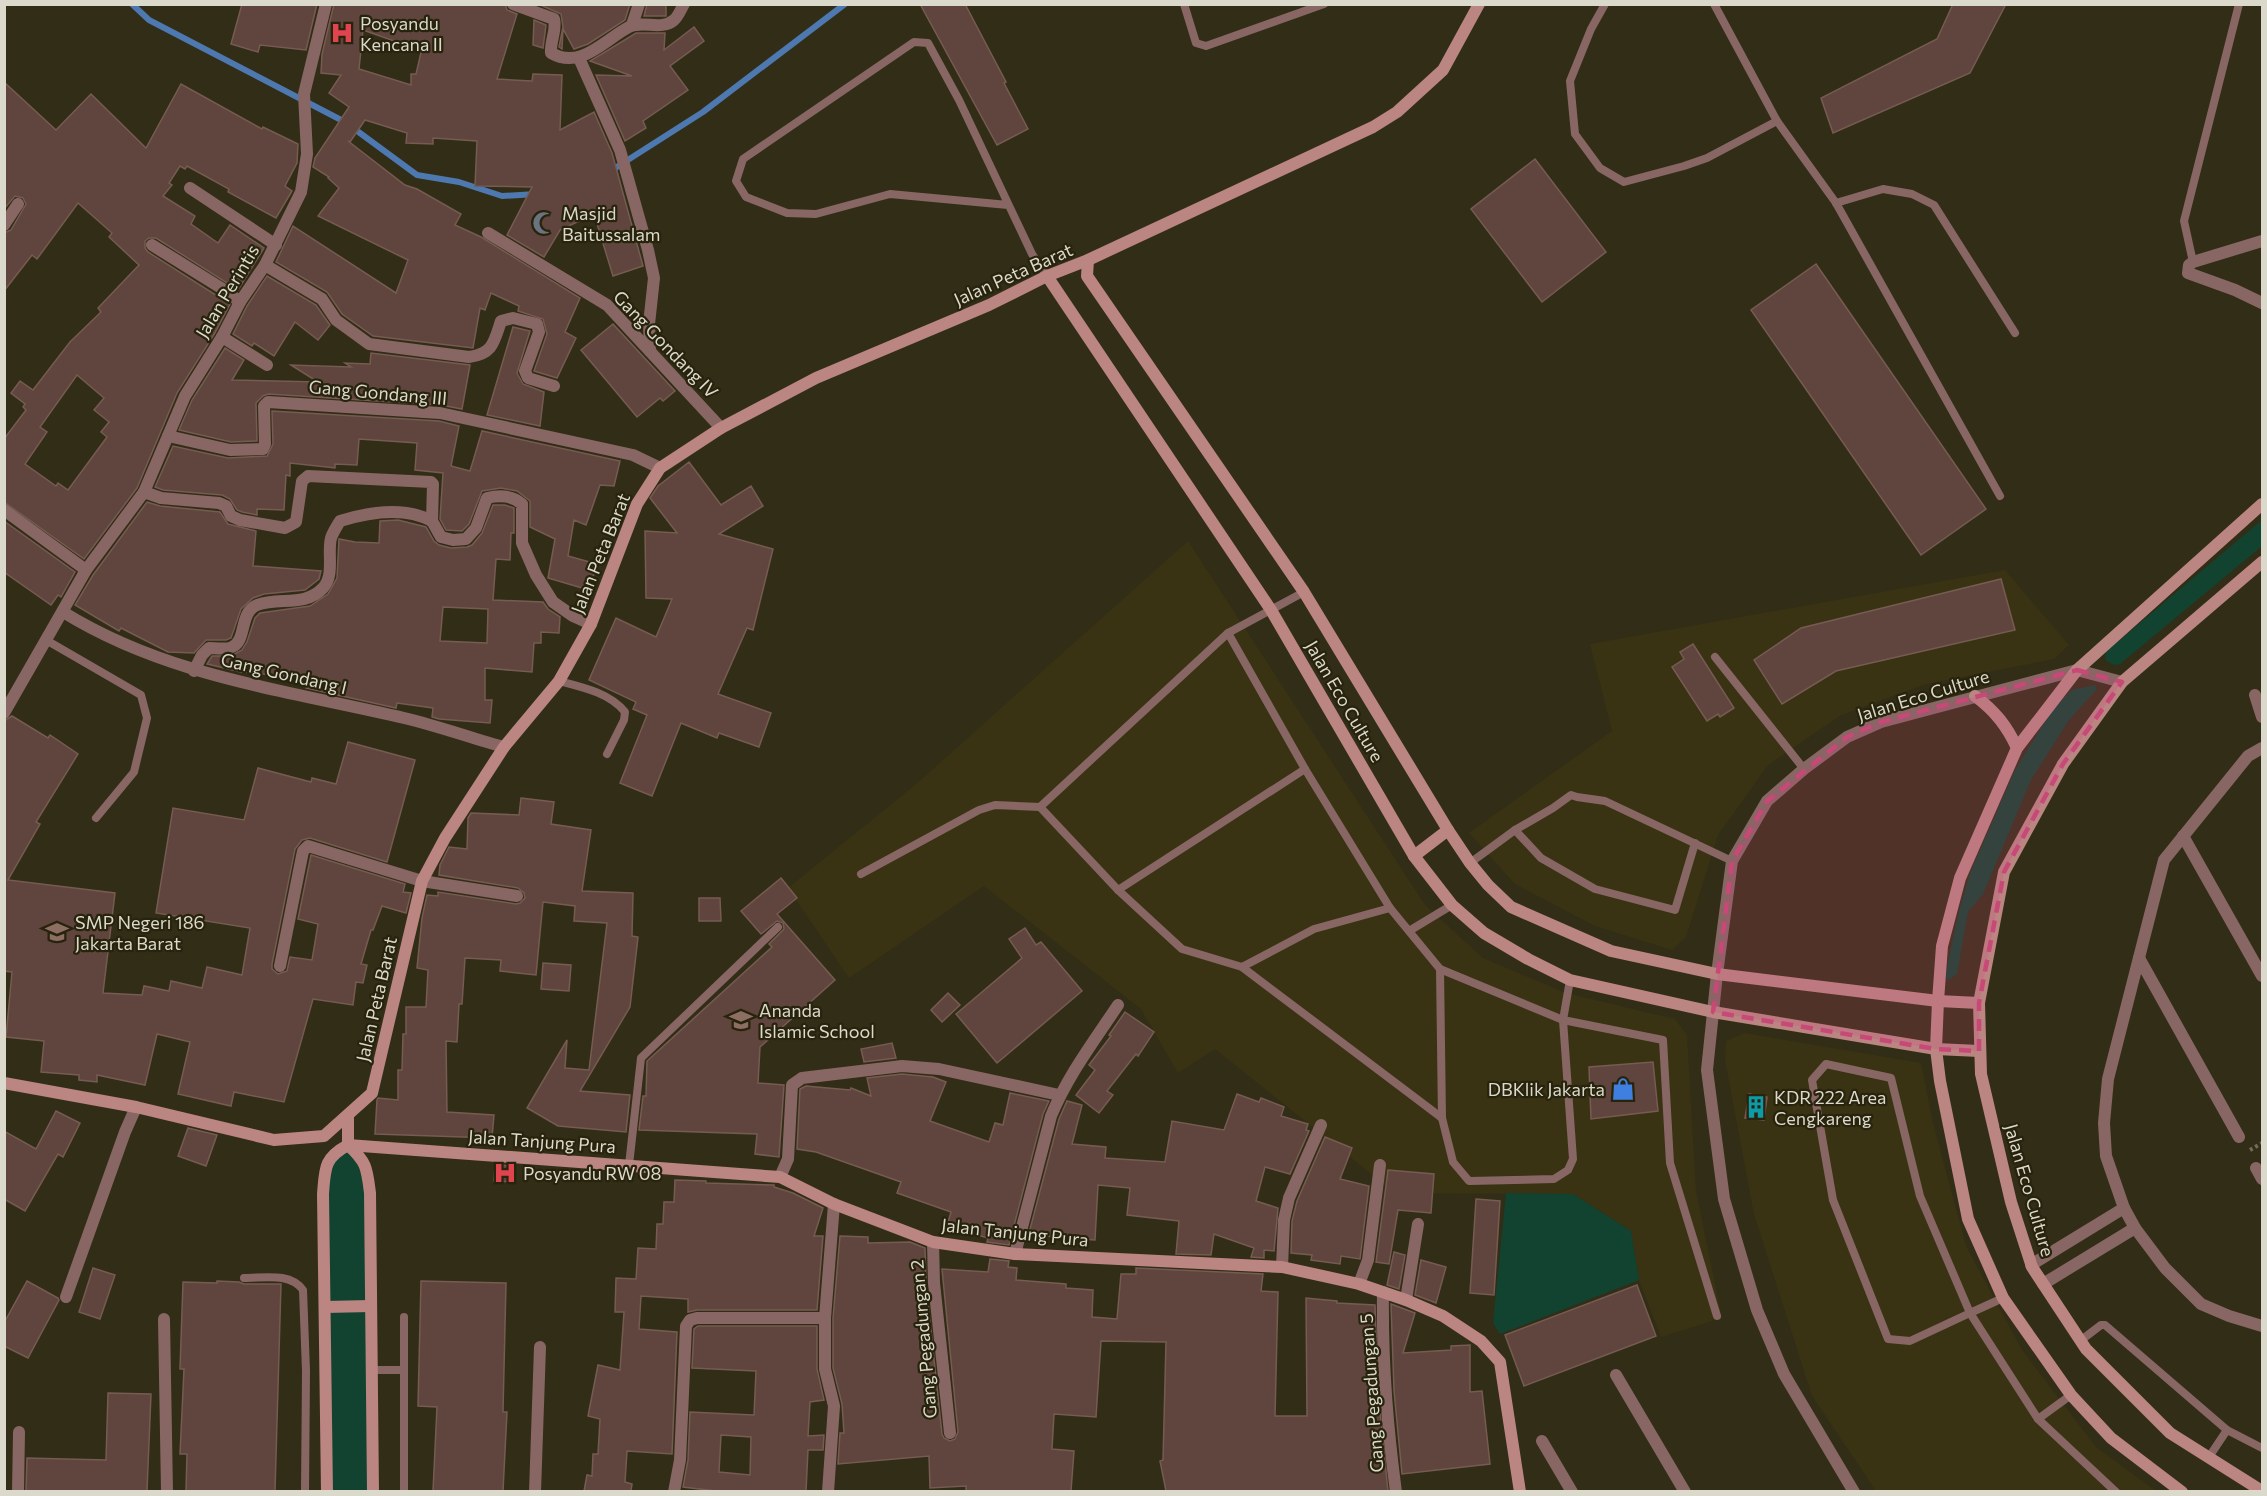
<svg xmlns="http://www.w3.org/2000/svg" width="2267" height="1496" font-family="Commissioner,sans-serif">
<rect width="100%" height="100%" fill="#322d16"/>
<!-- built -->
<g fill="#393314">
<polygon points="1188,541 1425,905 1483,958 1566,993 1675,1019 1687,1035 1696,1191 1722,1318 1661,1337 1639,1280 1631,1231 1573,1194 1395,1193 1215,1049 1178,1073 1141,1009 984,886 849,978 788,888 915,785"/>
<polygon points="2005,570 2069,645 2054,659 1926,684 1841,715 1768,765 1718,835 1686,937 1672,950 1595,926 1515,884 1469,833 1612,731 1590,644"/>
<polygon points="1745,1033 1921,1063 1932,1119 1966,1246 2022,1350 2096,1447 2156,1491 1876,1491 1812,1396 1754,1214 1725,1060 1726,1041"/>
</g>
<!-- green -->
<g fill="#114330">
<polygon points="2262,520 2262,546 2120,664 2114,665 2106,660 2105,654 2109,649"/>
<polygon points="2095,685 2097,689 2069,720 2031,780 1983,894 1968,912 1957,974 1949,980 1945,977 1959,911 1971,871 2015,770 2053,709 2072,690"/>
<polygon points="348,1145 370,1193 374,1491 327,1491 323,1194 334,1153"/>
<polygon points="1506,1193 1573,1194 1631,1231 1639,1280 1500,1334 1493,1323"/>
</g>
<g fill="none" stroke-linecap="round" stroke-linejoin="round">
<!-- stream -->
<g stroke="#4d78b0" stroke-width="6">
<polyline points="132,4 149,20 345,122 417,175 459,182 502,196 536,194"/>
<polyline points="609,172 703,112 845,4"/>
</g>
</g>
<!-- building -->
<g fill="#5f453d" stroke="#765b52" stroke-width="1.5" fill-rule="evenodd">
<polygon points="242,4 317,4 306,50 260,45 258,52 231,44"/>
<path d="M334 4H505L507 10 517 14 497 79 532 81 533 74 562 75 560 130 594 112 612 153 643 266 613 276 594 214 560 230 544 257 507 235 532 187 475 186 477 141 433 138V144L406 143 407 133 365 120 350 142 348 141 405 185 417 189 461 214 455 225 481 237 580 298 565 332 576 338 557 378 534 371 547 334 543 319 518 311 519 306 491 293 485 310 480 308 473 348 373 336 342 314 327 292 276 262 293 226 396 293 408 260 318 216 339 188 328 178 329 177 313 167 315 158 349 107 329 93 341 75 321 73 322 54ZM363 30 397 42 423 44 416 74H411V85L359 69Z"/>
<polygon points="538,4 630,4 625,20 588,44 574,49 563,29 562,49 559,47 563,27 561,14"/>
<polygon points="647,4 666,4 666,16 644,16"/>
<polygon points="920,4 965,4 1006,82 1004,83 1028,129 997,145"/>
<polygon points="1953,4 2006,4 1970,73 1833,133 1821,98 1937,39"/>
<polygon points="534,20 546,25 543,48 533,45"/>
<polygon points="694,27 704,41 670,66 688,90 643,121 646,128 625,141 596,75 632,76 590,61 636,33 665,33 664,50"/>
<path d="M4 82 56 130 91 94 146 148 181 84 262 129 263 127 298 144 297 163 285 186 292 191 276 218 228 192 229 189 187 166 185 169 180 166 169 183 172 185 163 196 195 216 191 224 218 243 230 225 264 248 238 290 156 238H149L145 241V248L148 252 230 304 215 333 177 393 137 488 84 559 4 502V439L26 410 23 407 25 404 11 393 20 381 33 390 70 342 101 312 98 308 139 265 109 237 112 233 78 203 37 259 32 255 4 291V233L11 230 26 204 23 198 15 196 4 209ZM77 375 104 398 94 410 109 422 101 432 107 437 68 490 58 483 56 486 25 464 47 432 40 427Z"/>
<polygon points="1535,159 1606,252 1542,302 1471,209"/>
<polygon points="1816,264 1986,509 1921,555 1751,310"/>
<polygon points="267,276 316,305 330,325 318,340 295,322 274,356 254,343 252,346 233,334 247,306"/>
<polygon points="613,324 675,391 663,401 660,398 637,417 581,350"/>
<polygon points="513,327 530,331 517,373 523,384 544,392 540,426 487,415"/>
<polygon points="225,348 244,360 232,380 318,382 291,365 351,367 345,363 370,364 371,353 470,365 462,409 441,405 268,394 263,396 256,403 257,441 231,442 179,430 192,400"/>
<polygon points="272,411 439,421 459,426 451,466 470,471 482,431 620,461 614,486 600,485 586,525 574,520 568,556 597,564 589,590 548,578 555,539 530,527 530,501 517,491 501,488 482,491 469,524 462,531 446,530 440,519 443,473 415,470 417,443 359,439 357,465 335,464 335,468 290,463 290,476 286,475 284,510 257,509 257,515 242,512 237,510 230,499 222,495 163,490 155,487 173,446 228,458 267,456 273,444"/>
<polygon points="689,462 721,505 751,486 763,506 719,534 773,549 753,630 747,628 718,694 771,713 759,747 719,733 717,738 681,723 652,796 620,783 647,715 633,709 636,702 589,680 616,618 656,637 672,599 646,598 645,531 677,533 650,498 658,486"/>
<polygon points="147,502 160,506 220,512 228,524 256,531 253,566 321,571 319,579 305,590 264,594 253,598 241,609 231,638 226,640 206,640 194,653 168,652 121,628 119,631 75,605 93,575"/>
<path d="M493 505H505L514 508V533H511L510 560 496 559 493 600 543 602 548 609 560 617 559 633 541 632V643H534L532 672 485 668V700H492L490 723 439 719 432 717 433 708 397 703 396 708 306 688 309 678 241 672 207 664 212 656H231L242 650 247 642 255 618 260 613 310 606 328 594 337 578 339 539 355 542 379 543 380 521 398 520 426 527 434 541 439 545 451 548 467 547 472 545 482 533ZM443 607 488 609 487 643 440 641Z"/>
<polygon points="4,521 75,572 61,597 58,595 51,605 4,572"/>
<polygon points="2001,579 2015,630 1836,671 1782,704 1754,660 1801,628"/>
<polygon points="1693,644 1734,708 1720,717 1718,714 1707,721 1672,667 1684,659 1680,652"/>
<polygon points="12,716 48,738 50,735 78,754 36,822 40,824 8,880 115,893 103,993 142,995 144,986 169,991 171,981 202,988 207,967 242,975 250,928 156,913 173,808 244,820 258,768 311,782 312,778 336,784 348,742 415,760 387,862 310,838 302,840 295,849 272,964 272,969 278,974 287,971 290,957 312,960 318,924 298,919 311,855 405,884 403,892 411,893 406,913 382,906 373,930 371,930 361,964 367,965 363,983 356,982 353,1005 313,999 284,1102 234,1092 231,1106 178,1094 190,1042 157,1034 145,1085 97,1075 97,1082 79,1080 79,1075 41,1072 44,1041 6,1037 12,972 4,971 4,721"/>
<polygon points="521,798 554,802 551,824 591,830 582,891 633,893 632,936 638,937 630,1007 580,1091 630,1095 626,1132 558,1126 527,1108 567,1040 565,1068 589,1070 607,923 574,921 575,906 543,902 536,975 500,971 501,960 465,958 462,1004 459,1004 457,1042 446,1041 447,1112 494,1115 492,1138 375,1134 377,1100 378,1098 398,1100 398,1070 402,1070 403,1034 406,1034 406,1007 426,1007 428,970 417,968 422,918 427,895 438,896 438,892 516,904 520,903 525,898 524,893 518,888 439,875 440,865 449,847 467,849 468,818 471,813 519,815"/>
<polygon points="781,878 797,898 777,914 835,980 760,1047 758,1083 784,1085 779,1157 755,1154 757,1134 639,1130 643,1096 646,1096 647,1061 772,947 769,944 784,929 783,923 777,921 761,934 741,911"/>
<polygon points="699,898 720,898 721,921 699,921"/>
<polygon points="1025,928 1036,945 1041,942 1082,991 997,1063 956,1014 1022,958 1009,939"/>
<polygon points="543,963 571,965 569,991 541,989"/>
<polygon points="948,993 960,1005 942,1022 931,1010"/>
<polygon points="1125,1012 1154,1032 1138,1056 1136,1054 1107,1091 1113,1095 1099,1113 1076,1095 1095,1070 1089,1065 1111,1036 1109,1035"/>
<polygon points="892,1043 896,1058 864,1062 861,1049"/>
<polygon points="1653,1062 1658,1111 1591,1119 1589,1067"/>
<polygon points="902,1074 933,1077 946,1082 930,1121 989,1142 995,1123 1003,1125 1010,1093 1049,1101 1043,1114 1009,1245 987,1242 988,1238 947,1226 951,1212 897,1193 901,1182 816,1152 797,1149 800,1089 806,1086 850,1090 851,1088 871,1096 867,1078"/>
<polygon points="1237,1094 1259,1102 1261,1098 1284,1107 1281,1116 1308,1124 1306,1130 1309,1131 1290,1174 1265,1167 1256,1201 1278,1208 1274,1251 1264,1250 1264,1258 1251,1257 1254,1248 1214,1234 1211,1255 1176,1254 1179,1221 1127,1215 1130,1188 1098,1185 1095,1240 1059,1238 1029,1233 1059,1119 1067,1101 1082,1105 1072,1144 1106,1147 1105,1158 1165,1162 1172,1121 1224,1130"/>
<polygon points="1749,1094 1767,1097 1764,1120 1745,1118"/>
<polygon points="56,1111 80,1123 63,1157 58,1154 25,1211 4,1199 4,1131 36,1149"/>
<polygon points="188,1128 217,1135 206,1166 178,1156"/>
<polygon points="1325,1137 1352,1148 1340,1179 1369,1186 1360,1259 1341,1256 1340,1264 1311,1260 1312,1255 1291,1253 1292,1221 1297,1201"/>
<polygon points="495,1165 513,1166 513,1182 494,1181"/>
<polygon points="1388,1170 1434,1174 1431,1213 1398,1210 1389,1264 1376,1262"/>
<polygon points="675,1180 706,1181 706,1183 774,1185 774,1187 793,1193 823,1208 814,1236 823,1236 817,1310 697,1310 688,1312 688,1299 641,1296 639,1329 677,1332 672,1454 627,1451 625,1482 632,1484 631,1491 584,1491 587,1475 592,1476 593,1454 598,1454 600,1419 588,1416 598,1365 620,1370 624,1312 615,1312 616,1278 636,1279 638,1248 656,1249 657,1224 663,1224 664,1202 674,1202"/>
<polygon points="1476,1199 1500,1201 1494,1295 1470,1293"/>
<polygon points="840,1236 868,1237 868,1243 910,1242 925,1248 926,1284 942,1434 944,1438 950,1441 955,1439 958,1432 942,1269 988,1272 990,1259 1009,1261 1008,1267 1017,1268 1016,1280 1066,1284 1066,1288 1093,1290 1092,1317 1117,1319 1121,1274 1136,1274 1136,1268 1263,1274 1261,1291 1278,1292 1275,1416 1307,1416 1306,1298 1337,1301 1337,1303 1375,1305 1378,1392 1388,1491 1166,1491 1160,1461 1163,1460 1166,1342 1101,1341 1096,1417 1054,1414 1052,1449 1074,1451 1071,1491 966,1491 966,1486 930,1488 929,1456 838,1464 840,1433 844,1433 842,1404 833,1368 833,1318"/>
<polygon points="1394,1252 1405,1255 1399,1289 1387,1285"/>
<polygon points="1421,1260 1446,1267 1436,1303 1415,1295"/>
<polygon points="93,1268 115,1275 100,1319 79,1312"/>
<polygon points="27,1281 58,1298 59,1300 28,1358 4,1346 4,1323"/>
<polygon points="217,1281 239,1282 244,1284 281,1284 275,1491 186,1491 187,1454 180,1454 184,1369 180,1369 183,1282 217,1283"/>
<polygon points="421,1281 506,1283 503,1412 507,1412 503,1491 433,1491 437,1407 418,1406"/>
<polygon points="1637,1285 1656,1336 1524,1386 1505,1335"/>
<polygon points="1391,1304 1415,1313 1403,1353 1451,1350 1451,1346 1470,1345 1470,1392 1482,1391 1490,1464 1402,1474 1394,1391"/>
<path d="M698 1326H817V1369L824 1400 810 1402 808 1436 824 1435 823 1450H808L806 1491H716L683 1487 688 1460 690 1412 754 1415 756 1371 692 1368 694 1329ZM721 1435 751 1437 750 1475 719 1472Z"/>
<polygon points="108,1393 151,1394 147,1491 26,1491 27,1458 106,1460"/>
</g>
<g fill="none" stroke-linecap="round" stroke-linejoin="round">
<!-- path -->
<polyline stroke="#706c59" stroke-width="4" stroke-dasharray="3 3" stroke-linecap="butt" points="2250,1150 2262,1143"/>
<!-- lane -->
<g stroke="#886664" stroke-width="8">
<polyline points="1184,4 1196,43 1206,46 1324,4"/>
<polyline points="1605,4 1591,29 1570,81 1575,134 1600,168 1624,182 1684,166 1707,158 1777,121"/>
<polyline points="1714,4 1777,121 1836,203 2000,496"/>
<polyline points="1836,203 1883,189 1912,194 1934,205 2015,333"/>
<polyline points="1008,205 890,194 816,214 787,213 746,197 736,181 743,159 914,42 928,43 959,100 1032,254 1047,276"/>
<polyline points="2193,262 2184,221 2239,4"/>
<polyline points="1228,633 1305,769 1390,908 1440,969 1442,1118"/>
<polyline points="46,640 141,695 147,718 134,772 96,818"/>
<polyline points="1715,657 1804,769"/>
<path d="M559 681C582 687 610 693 625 712L624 720 607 754"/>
<polyline points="1040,807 1118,890 1182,949 1242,967 1314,929 1390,908"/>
<polyline points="1515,830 1541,858 1595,889 1675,910 1695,843"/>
<polyline points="1470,863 1515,830 1553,808 1571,795 1577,797 1605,801 1732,861"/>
<polyline points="861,874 979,810 995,805 1040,807 1228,633 1304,592"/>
<polyline points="1118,890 1305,769"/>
<polyline points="1409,931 1452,905"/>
<polyline points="1242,967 1442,1118 1453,1162 1469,1181 1554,1179 1568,1170 1573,1159 1563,1020 1570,980"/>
<polyline points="1440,969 1563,1020 1663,1040 1670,1163 1717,1316"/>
<polygon points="1826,1064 1891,1078 1920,1196 1970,1313 1910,1341 1888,1339 1833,1200 1812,1080"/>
<polyline points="629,1165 641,1058 778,927"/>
<path d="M244 1278C264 1278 290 1272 303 1290L306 1371 305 1492"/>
<polyline points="2003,1298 1970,1313 2038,1419 2116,1492"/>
<polyline points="404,1317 404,1492"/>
<polyline points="2080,1341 2101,1325 2105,1325 2227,1430 2262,1448"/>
<polyline points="372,1370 404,1370"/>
<polyline points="2038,1419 2071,1395"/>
<polyline points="2209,1457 2227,1430"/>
</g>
<!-- street -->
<g stroke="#886664" stroke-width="12">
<path d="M513 4 554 19C557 30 550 41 551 53 581 70 604 40 629 27 642 20 662 31 674 20 678 17 681 9 684 4"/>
<polyline points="632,25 639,4"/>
<polyline points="579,58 620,150 648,250 654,278 649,324 650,351"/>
<polyline points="190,188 276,245"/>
<polyline points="4,225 18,204"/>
<polyline points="488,233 607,305 721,428"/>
<polyline points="2262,241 2193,262 2189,265 2188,273 2235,290 2262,303"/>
<polyline points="152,245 226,291 240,302"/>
<path d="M265 265 322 299 336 320 369 344 469 357C493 354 494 342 501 321L513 318 537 324 539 332 525 371 528 378 554 386"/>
<polyline points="222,337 267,365"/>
<polyline points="168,436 230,450 263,449 265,444 264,406 268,402 440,413 633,455 660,468"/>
<path d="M144 492 161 498 219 503 226 506 231 516 240 520 285 528 296 522 302 481 308 476 431 482 433 484 432 521 441 537 453 540 466 539 476 528 487 498C500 495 512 495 522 504V543L536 575 553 602 573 616 591 624"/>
<polyline points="4,510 86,570"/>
<path d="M63 612C168 677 286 690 404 718 438 726 471 738 504 747"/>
<path d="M194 671 202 655 209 648C215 648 226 650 232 647 247 641 239 612 257 605 279 596 304 608 323 588 335 575 327 553 331 538 333 532 337 526 340 521 369 512 404 506 432 521"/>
<polyline points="2255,695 2262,717"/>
<polyline points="4,713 86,570 144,492 185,396 222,337 240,302 265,265 301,192 307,154 304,94 326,4"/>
<polyline points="2262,748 2248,756 2164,860 2108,1079 2104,1123 2106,1156 2124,1208 2135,1228 2165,1268 2201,1304 2229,1316 2262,1326"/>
<polyline points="2183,836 2262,976"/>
<polyline points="2139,958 2239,1137"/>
<polyline points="280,966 303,851 308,846 422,881 517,896"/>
<polyline points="2256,1168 2262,1179"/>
<polyline points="780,1177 788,1159 792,1085 802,1078 902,1066 939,1069 1059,1095"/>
<polyline points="933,1242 934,1283 950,1433"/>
<path d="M1015 1254 1051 1116C1068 1075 1094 1041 1118 1005"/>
<polyline points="2031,1265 2124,1208"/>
<polyline points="1282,1267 1284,1220 1289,1198 1321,1125"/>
<polyline points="1359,1284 1368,1260 1380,1165"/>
<polyline points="2043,1284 2135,1228"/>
<path d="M1383 1292C1382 1359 1387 1425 1396 1492"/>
<polyline points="66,1297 125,1132 136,1107"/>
<polyline points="1406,1300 1418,1224"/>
<polyline points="164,1319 167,1492"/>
<polyline points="1616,1375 1685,1492"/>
<polyline points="1542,1441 1572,1492"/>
<polyline points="18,1492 19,1432"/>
<polyline points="535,1492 540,1347"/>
<polyline points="674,1492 680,1460 686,1326 690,1320 697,1318 825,1318"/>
<polyline points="828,1492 834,1406 825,1369 825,1318 834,1204"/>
<polyline points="1854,1492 1784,1374 1757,1310 1724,1199 1707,1070 1717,974 1732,861 1767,801 1804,769 1847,737 1881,722 2077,670 2122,682"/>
</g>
<!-- secondary -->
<g stroke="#bb8582" stroke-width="12">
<polyline points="1088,260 1087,276 1304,592 1448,830 1470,863 1488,885 1511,907 1611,951 1717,974 1938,1001 1979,1003"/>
<polyline points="1047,276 1271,610 1414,856 1452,905 1484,933 1528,959 1570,980 1713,1012 1936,1049 1979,1051"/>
<polyline points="2262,562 2122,682 2063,764 2004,872 1979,1003 1981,1074 2011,1202 2032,1267 2086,1349 2170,1433 2262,1491"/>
<path d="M1975 696C1995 711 2007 726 2017 748"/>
<polyline points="1414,856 1448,830"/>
<polyline points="4,1083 136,1107 274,1140 324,1136 372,1093 422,881 445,838 504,747 559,681 591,624 637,504 660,468 721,428 816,378 989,305 1047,276 1088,260 1373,127 1397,112 1443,70 1479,4"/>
<path d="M348 1117V1145C367 1162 367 1169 370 1193L373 1492"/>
<polyline points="348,1145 780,1177 834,1204 933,1242 1015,1254 1282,1267 1359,1284 1406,1300 1443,1316 1481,1341 1500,1362 1520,1492"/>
<polyline points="325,1307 371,1306"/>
<path d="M327 1492 323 1194C325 1168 324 1158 348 1145"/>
<polyline points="2182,1492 2111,1438 2071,1395 2003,1298 1968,1219 1940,1081 1936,1049 1938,1001 1942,946 1960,878 2017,748 2077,670 2262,504"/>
</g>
</g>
<!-- marked area -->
<path fill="#c84877" fill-opacity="0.2" stroke="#c84877" stroke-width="4.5" stroke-dasharray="12 8" stroke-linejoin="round" d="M2077 670 2122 682 2063 764 2004 872 1979 1003V1051L1936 1049 1713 1012 1732 861 1767 801 1847 737 1881 722Z"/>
<!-- icons -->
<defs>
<g id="hospital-bare" transform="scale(1.8)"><path d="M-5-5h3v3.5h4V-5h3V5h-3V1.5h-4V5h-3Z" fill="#e0444e" stroke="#28230c" stroke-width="2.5" paint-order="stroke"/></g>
<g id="mosque-bare" transform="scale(1.8)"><path d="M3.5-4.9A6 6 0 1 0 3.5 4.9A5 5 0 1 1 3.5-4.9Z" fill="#6b7280" stroke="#28230c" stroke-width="2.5" paint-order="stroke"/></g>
<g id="school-bare" transform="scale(1.8)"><path d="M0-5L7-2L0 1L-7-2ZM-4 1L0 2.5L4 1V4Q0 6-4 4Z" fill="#8d6e63" stroke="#28230c" stroke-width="2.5" paint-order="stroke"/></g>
<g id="shop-bare" transform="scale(1.8)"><path d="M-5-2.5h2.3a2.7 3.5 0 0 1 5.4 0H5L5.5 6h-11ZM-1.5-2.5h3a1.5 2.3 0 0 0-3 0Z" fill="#3f7fe0" stroke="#28230c" stroke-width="2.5" paint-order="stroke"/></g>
<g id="building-bare" transform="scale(1.8)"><path d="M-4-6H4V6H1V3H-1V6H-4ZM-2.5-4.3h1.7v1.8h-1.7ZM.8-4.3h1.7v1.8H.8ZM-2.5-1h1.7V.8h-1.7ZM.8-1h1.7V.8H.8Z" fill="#0f9aa8" stroke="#28230c" stroke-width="2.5" paint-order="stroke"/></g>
</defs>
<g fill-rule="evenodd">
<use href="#hospital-bare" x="342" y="33"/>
<use href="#mosque-bare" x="544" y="223"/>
<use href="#school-bare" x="57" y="932"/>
<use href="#school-bare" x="741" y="1020"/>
<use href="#shop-bare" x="1623" y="1089"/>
<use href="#building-bare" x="1756" y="1107"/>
<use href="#hospital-bare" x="505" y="1173"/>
</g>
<g text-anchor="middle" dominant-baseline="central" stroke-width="4.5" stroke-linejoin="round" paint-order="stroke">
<!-- poi labels -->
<g font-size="18" fill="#dbd9cb" stroke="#28230c" text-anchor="start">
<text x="360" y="23">Posyandu<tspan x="360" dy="21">Kencana II</tspan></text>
<text x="562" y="213">Masjid<tspan x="562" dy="21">Baitussalam</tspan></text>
<text x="75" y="922">SMP Negeri 186<tspan x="75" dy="21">Jakarta Barat</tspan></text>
<text x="759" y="1010">Ananda<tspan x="759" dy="21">Islamic School</tspan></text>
<text x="1605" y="1089" text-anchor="end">DBKlik Jakarta</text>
<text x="1774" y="1097">KDR 222 Area<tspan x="1774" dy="21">Cengkareng</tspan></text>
<text x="523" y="1173">Posyandu RW 08</text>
</g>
<!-- street labels -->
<g font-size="18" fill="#dbd9cb" stroke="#28230c">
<text transform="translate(1013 274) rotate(-24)">Jalan Peta Barat</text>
<text transform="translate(227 291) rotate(-59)">Jalan Perintis</text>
<text transform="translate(666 344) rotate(46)">Gang Gondang IV</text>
<text transform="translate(378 392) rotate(5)">Gang Gondang III</text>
<text transform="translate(600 553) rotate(-68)">Jalan Peta Barat</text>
<text transform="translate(284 673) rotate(13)">Gang Gondang I</text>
<text transform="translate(1923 695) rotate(-17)">Jalan Eco Culture</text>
<text transform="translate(1345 701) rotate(60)">Jalan Eco Culture</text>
<text transform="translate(376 999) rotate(-77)">Jalan Peta Barat</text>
<text transform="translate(542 1141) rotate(4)">Jalan Tanjung Pura</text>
<text transform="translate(2030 1190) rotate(74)">Jalan Eco Culture</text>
<text transform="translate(1015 1232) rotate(6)">Jalan Tanjung Pura</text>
<text transform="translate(923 1339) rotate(-95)">Gang Pegadungan 2</text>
<text transform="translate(1371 1393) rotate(-94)">Gang Pegadungan 5</text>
</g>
</g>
<!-- border -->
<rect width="2267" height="1496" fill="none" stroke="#dbd9cb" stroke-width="12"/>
</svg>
